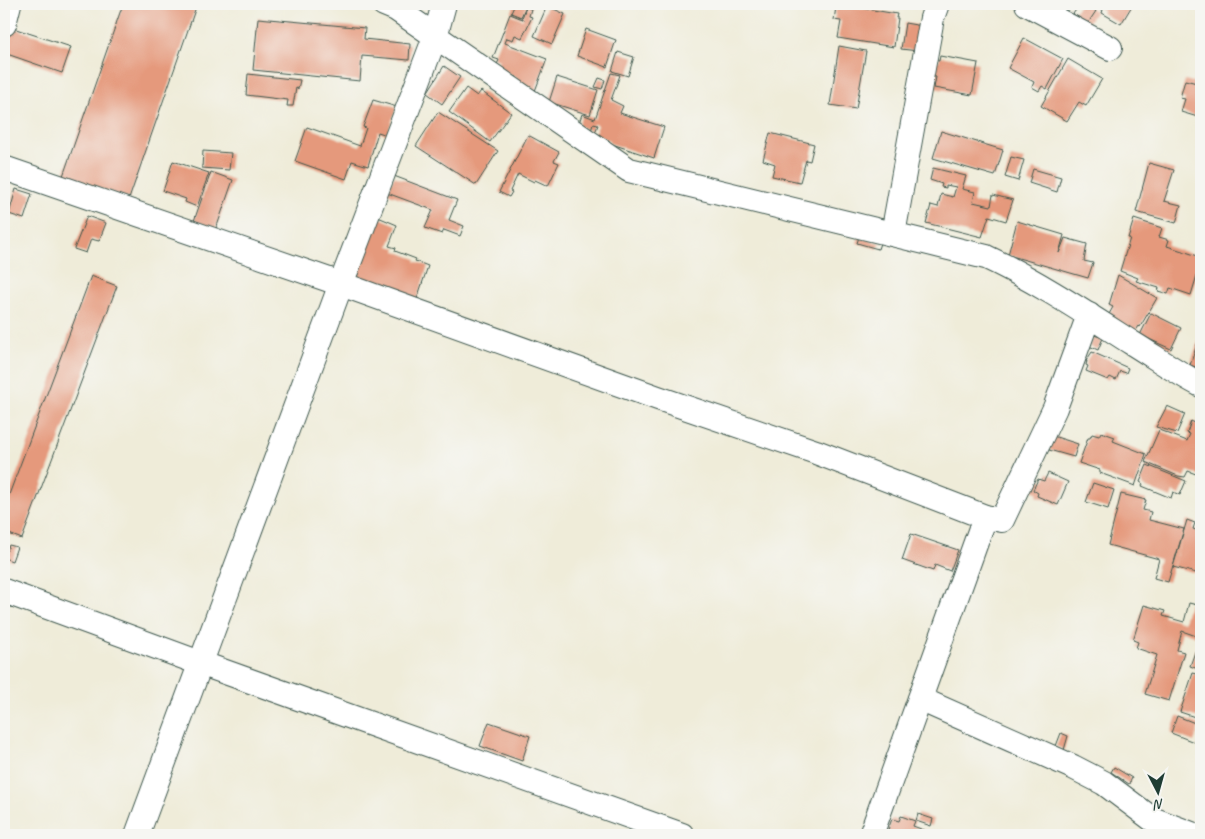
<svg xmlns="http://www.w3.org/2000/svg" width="1205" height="839" font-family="Caveat,sans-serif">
<rect width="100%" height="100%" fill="#f6f6f2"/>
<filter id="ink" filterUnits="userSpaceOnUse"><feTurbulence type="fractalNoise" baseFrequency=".02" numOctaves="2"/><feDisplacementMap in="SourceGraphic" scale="10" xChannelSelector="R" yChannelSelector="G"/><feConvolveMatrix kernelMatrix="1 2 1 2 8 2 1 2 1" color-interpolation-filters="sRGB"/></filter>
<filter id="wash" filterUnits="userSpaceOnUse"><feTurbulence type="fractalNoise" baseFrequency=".0096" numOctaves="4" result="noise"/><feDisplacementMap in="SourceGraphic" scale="20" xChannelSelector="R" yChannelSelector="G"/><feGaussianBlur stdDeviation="1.12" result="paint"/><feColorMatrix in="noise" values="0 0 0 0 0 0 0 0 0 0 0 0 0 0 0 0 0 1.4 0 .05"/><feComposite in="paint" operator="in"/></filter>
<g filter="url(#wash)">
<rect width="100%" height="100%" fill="#efecd9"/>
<g id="blocks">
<!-- building -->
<g fill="#e5997b">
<polygon points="123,4 197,4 129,199 63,176"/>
<polygon points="515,4 533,4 531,8 526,6 521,17 511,13"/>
<polygon points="1080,4 1085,4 1096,11 1088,23 1073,14"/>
<polygon points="1093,4 1133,4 1121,24 1102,13 1103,10"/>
<polygon points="843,5 897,14 896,18 898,18 894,47 838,38 841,21 834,20 836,7 842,8"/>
<polygon points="547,6 565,14 552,44 534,36"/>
<polygon points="526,7 531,9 529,16 532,17 522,38 515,35 513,40 507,38 505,43 547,59 535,91 515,83 517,77 495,69 499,60 493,58 510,14 525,20 522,18"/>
<polygon points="258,18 365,28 364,39 410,44 409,60 362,56 360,81 253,70"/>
<polygon points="905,23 922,26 918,51 901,49"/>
<polygon points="10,27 71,47 62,73 4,53 4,46"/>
<polygon points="586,29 616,40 607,67 577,56"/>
<polygon points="1024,38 1063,59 1047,89 1042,86 1039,91 1032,87 1034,82 1008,68"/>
<polygon points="839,46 866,51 856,109 830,105"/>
<polygon points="618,52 634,57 628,76 612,71"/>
<polygon points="940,56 978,63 972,95 934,88 936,77 929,76 932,60 939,61"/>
<polygon points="1068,59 1102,79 1086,106 1079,102 1067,121 1041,106"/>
<polygon points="444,66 460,77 442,104 427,93"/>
<polygon points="611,73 620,75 611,100 623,106 620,113 664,127 654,158 609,143 609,140 594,135 598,125 593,124 591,131 578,126 582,114 595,119"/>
<polygon points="248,74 300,80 298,89 296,88 293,106 287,106 288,100 246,95"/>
<polygon points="557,77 598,90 590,115 549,102"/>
<polygon points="599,78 605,80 602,89 595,87"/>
<polygon points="1185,80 1201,84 1201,118 1181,112 1185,99 1180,98"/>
<polygon points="466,88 477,96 481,91 511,113 490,142 449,112"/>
<polygon points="373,100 397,107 387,135 378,132 368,166 352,161 346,179 295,161 307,127 360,146 366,128 363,127"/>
<polygon points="438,112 498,151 476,185 416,146"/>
<polygon points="941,131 1003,150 995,176 933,158"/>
<polygon points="770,133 814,144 810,161 806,160 800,182 772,176 775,164 763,160"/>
<polygon points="528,135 559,152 554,161 559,163 548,186 535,180 534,182 518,174 510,191 512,192 509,197 499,192"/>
<polygon points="203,151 231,153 229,170 202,168"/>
<polygon points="1011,157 1024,160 1018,181 1005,177"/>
<polygon points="173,161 209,173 197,207 185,202 186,199 163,191"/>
<polygon points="1149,163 1174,170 1164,201 1181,205 1176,223 1136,212"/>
<polygon points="933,168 966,176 962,189 975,192 973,202 991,206 993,195 1013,200 1006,221 989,216 982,237 926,223 931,205 938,207 941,194 953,197 956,187 946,185 946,188 941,187 942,184 930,180"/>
<polygon points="1033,169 1061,177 1057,192 1029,183"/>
<polygon points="211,172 233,180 216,229 194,221"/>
<polygon points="394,176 457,200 449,220 464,226 460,236 444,230 442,234 425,228 433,210 387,193"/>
<polygon points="16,189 32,194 24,219 9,214"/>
<polygon points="87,216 106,223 99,241 91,239 86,253 74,249"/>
<polygon points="378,217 397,225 389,246 396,248 395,251 416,259 415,261 428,266 417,299 366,284 367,281 357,277"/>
<polygon points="1134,219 1162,228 1159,237 1169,240 1167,246 1201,257 1201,262 1191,295 1170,288 1168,294 1158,291 1159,288 1136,281 1138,278 1120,271 1130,238 1128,238"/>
<polygon points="1017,221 1064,235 1059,253 1065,238 1087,244 1084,261 1093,263 1088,278 1008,255"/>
<polygon points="859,237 880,243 878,249 857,243"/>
<polygon points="1118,275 1157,298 1140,327 1139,326 1135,332 1108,316 1113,307 1109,305"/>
<polygon points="91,276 117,286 22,539 4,532 4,508"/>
<polygon points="1151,313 1181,328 1171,349 1140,335"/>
<polygon points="1201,333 1201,369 1190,365"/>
<polygon points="1094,335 1103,338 1098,350 1089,346"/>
<polygon points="1092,352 1128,368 1126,373 1120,371 1116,380 1110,377 1108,380 1086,371 1088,366 1086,365 1087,361 1086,361"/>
<polygon points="1167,406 1185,414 1177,433 1156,427"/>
<polygon points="1201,414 1201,476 1188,471 1185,477 1178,476 1145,462 1159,430 1187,441 1190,434 1187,433 1191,421 1197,424"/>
<polygon points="1101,432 1115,437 1113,441 1146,454 1135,486 1100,473 1100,470 1079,463 1088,438 1090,438 1092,434 1099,436"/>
<polygon points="1053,436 1078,444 1074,457 1049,450"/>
<polygon points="1147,465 1186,481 1180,495 1173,492 1171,498 1142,486 1143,484 1140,482"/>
<polygon points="1048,473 1068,482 1058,505 1037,496 1038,493 1033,490 1038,479 1044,481"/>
<polygon points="1093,483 1114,490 1108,509 1086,502"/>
<polygon points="1121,494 1146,500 1143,510 1151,512 1149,520 1184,529 1168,582 1154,578 1159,559 1108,545"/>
<polygon points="1187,520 1195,523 1193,529 1201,532 1201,566 1199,565 1196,573 1173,567"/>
<polygon points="911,534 958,550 950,571 935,565 933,571 902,560"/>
<polygon points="9,545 17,547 12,561 4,558"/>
<polygon points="1189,603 1201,606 1201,629 1199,637 1182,631 1177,650 1184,652 1169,701 1145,694 1157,655 1136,648 1138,642 1133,640 1144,605 1165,611 1163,616 1184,622"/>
<polygon points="1196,649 1201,651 1201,670 1190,666"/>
<polygon points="1193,673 1201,675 1201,719 1180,712"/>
<polygon points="1177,716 1200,725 1194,742 1171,733"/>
<polygon points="489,722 530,736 522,761 480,746"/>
<polygon points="1061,733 1068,736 1064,750 1056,746"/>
<polygon points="1114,767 1132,778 1129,784 1111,772"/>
<polygon points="918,814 933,819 931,826 916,821"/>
<polygon points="901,816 915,821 913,826 937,835 886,835 892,819 899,821"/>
</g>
</g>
</g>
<g filter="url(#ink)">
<use href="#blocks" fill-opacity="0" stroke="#3e574d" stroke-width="1"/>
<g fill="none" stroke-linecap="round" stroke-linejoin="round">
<!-- street casing -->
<g stroke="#3e574d" stroke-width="26">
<g id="street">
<path d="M384 4 396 9 629 170 986 257C1037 281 1085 313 1132 343 1155 357 1177 373 1201 385"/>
<polyline points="1027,4 1110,48"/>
<polyline points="4,24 9,4"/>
<polyline points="4,168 341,284 658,398 816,452 985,517 1002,520 1055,408 1089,315"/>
<polyline points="893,234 932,18 937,4"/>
<polyline points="4,591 200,663 682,835"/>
<polyline points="920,699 1073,767 1104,783 1152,819 1194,835"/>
<polyline points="137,835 341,284 435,37 444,4"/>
<polyline points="871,835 985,517"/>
</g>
</g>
<!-- street -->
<use href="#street" stroke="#fff" stroke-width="24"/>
</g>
</g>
<!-- margin -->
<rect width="1205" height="839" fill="none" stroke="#f6f6f2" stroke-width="20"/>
<!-- north arrow -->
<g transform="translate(1158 792) rotate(174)" stroke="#f6f6f2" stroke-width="4" paint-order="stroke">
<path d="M0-4L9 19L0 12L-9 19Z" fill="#1f3d34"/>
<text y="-8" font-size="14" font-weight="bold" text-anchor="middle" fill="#1f3d34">N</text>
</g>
</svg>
